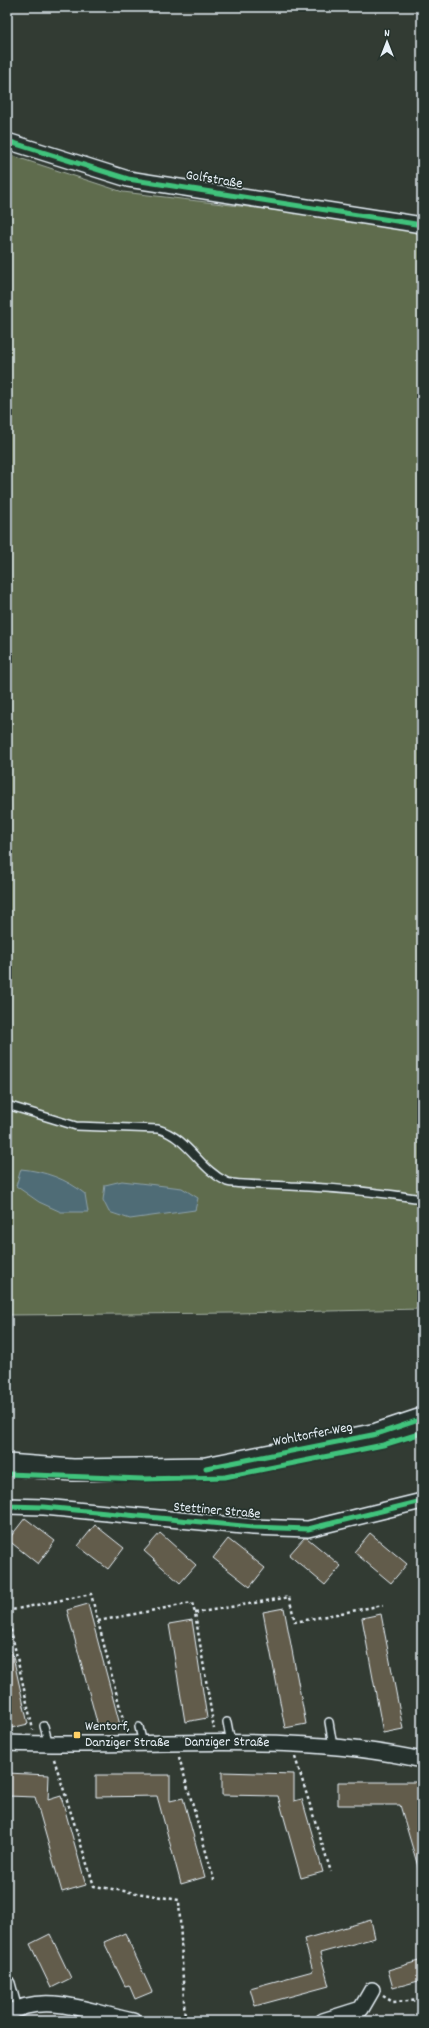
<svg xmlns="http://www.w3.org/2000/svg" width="429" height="2028" font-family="Dekko,sans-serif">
<rect width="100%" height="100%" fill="#323b33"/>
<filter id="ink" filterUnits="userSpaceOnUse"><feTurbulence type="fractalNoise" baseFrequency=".025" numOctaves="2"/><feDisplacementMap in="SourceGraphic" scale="8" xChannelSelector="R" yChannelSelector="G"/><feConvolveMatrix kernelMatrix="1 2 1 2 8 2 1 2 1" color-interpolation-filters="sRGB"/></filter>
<g filter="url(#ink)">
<!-- green -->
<polygon fill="#5e6c4d" stroke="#a3aea2" points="7,154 123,192 422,228 422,1309 235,1313 7,1315"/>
<!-- water -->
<g fill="#506c76" stroke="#8da1aa">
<path d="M21 1169C44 1171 67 1179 85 1194L88 1212H61L39 1202 16 1186Z"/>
<polygon points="122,1181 182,1188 198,1198 195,1210 130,1219 109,1212 103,1200 105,1185"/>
</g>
<!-- building -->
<g fill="#625c4b" stroke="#e8f1f8">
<polygon points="25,1518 55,1541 38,1564 8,1540"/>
<polygon points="95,1525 124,1548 108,1569 78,1546"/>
<polygon points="160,1533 196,1565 180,1583 144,1551"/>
<polygon points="370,1533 407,1564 391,1583 354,1552"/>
<polygon points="304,1538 307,1538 341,1566 325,1585 289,1555"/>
<polygon points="228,1539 265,1568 250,1587 213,1558"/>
<polygon points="88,1604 120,1725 99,1730 67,1610"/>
<polygon points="284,1608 306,1724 285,1728 263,1612"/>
<polygon points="381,1614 403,1729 383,1733 362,1618"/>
<polygon points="192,1620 207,1718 185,1722 169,1624"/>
<polygon points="7,1652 12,1652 28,1724 7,1729"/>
<polygon points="222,1772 294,1774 294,1801 302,1799 323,1872 301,1878 278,1796 222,1795"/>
<polygon points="7,1773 49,1775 48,1800 61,1796 86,1885 62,1892 35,1797 7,1796"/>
<polygon points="96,1775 170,1775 170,1801 183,1798 205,1877 181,1884 157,1796 96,1797"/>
<polygon points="338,1782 418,1782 418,1808 422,1807 422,1870 419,1870 400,1805 338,1805"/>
<polygon points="371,1920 375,1938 320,1953 329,1986 255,2006 250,1988 313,1971 304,1939"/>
<polygon points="125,1933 152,1992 135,1999 129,1985 125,1986 104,1942"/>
<polygon points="50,1934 71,1978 51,1988 30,1944"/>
<polygon points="422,1960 422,1980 393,1988 388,1970"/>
</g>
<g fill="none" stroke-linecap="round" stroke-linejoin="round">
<!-- lane casing -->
<g stroke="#e8f1f8" stroke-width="10">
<g id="lane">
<path d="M7 1105 76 1126 158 1129C189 1138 199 1169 227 1182 236 1185 279 1185 291 1186 335 1188 379 1192 422 1199"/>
<polyline points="227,1722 231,1743"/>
<polyline points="329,1722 333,1746"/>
<polyline points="44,1726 49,1745"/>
<polyline points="139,1727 143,1744"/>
<polyline points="7,1976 11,1983 18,2009"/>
</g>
</g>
<!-- street casing -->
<g stroke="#e8f1f8" stroke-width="18">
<g id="street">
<polyline points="7,141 128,179 422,225"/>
<polyline points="7,1506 44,1507 253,1527 308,1529 422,1501"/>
<path id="s1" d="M7 1743C145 1749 286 1730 422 1760"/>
<path d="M7 2014C45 1991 92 2013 133 2021"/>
<polyline points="323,2021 361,2009 372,1990"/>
</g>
</g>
<!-- secondary casing -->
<g stroke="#e8f1f8" stroke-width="24">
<polyline id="secondary" points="7,1465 73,1470 206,1468 377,1434 422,1419"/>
</g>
<!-- path -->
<g stroke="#e8f1f8" stroke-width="2.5" stroke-dasharray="3 3" stroke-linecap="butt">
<polyline points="7,1611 91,1594 126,1731"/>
<polyline points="7,1612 33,1730"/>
<polyline points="195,1613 289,1597 295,1622 383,1605"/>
<polyline points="98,1621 192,1603 195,1613 214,1729"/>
<polyline points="179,1757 214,1880"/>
<polyline points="295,1757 331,1872"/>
<polyline points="54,1759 94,1886 179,1900 185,2021"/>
<polyline points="383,1996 393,2002 422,2000"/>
</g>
<!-- lane -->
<use href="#lane" stroke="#26332d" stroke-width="7"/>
<!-- street -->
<use href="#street" stroke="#26332d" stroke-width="15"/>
<!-- secondary -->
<use href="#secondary" stroke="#26332d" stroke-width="21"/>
<!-- cycleway casing -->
<g stroke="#26332d" stroke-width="8">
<g id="cycleway">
<polyline points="7,141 128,179 422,225"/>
<polyline points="206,1468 377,1434 422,1419"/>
<polyline points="7,1474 143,1479 225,1477 383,1445 422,1433"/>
<polyline points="7,1506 44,1507 253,1527 308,1529 422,1501"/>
</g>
</g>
<!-- cycleway -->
<use href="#cycleway" stroke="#40c37c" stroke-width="5"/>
</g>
</g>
<!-- markers -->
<rect fill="#ffd166" stroke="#26332d" stroke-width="1.5" x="73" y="1731" width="8" height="8" rx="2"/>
<g text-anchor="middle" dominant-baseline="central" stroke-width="3.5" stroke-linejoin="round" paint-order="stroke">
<!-- street labels -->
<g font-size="14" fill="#e8f1f8" stroke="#26332d">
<text transform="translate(214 180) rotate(9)">Golfstraße</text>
<text transform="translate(313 1435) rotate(-11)">Wohltorfer Weg</text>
<text transform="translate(217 1511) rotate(5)">Stettiner Straße</text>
<text stroke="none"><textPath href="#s1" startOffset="220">Danziger Straße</textPath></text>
</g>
<!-- poi labels -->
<g font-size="14" fill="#e8f1f8" stroke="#26332d" text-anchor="start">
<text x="85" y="1727">Wentorf,<tspan x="85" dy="16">Danziger Straße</tspan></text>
</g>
</g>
<!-- margin -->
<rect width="429" height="2028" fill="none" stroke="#26332d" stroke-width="24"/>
<rect x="12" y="12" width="405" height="2004" fill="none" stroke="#e8f1f8" stroke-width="1.5" filter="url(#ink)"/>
<!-- north arrow -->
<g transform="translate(387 42)" stroke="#26332d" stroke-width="3" paint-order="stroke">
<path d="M0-3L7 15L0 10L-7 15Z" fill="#e8f1f8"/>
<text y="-6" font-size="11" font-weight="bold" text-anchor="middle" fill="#e8f1f8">N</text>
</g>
</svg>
